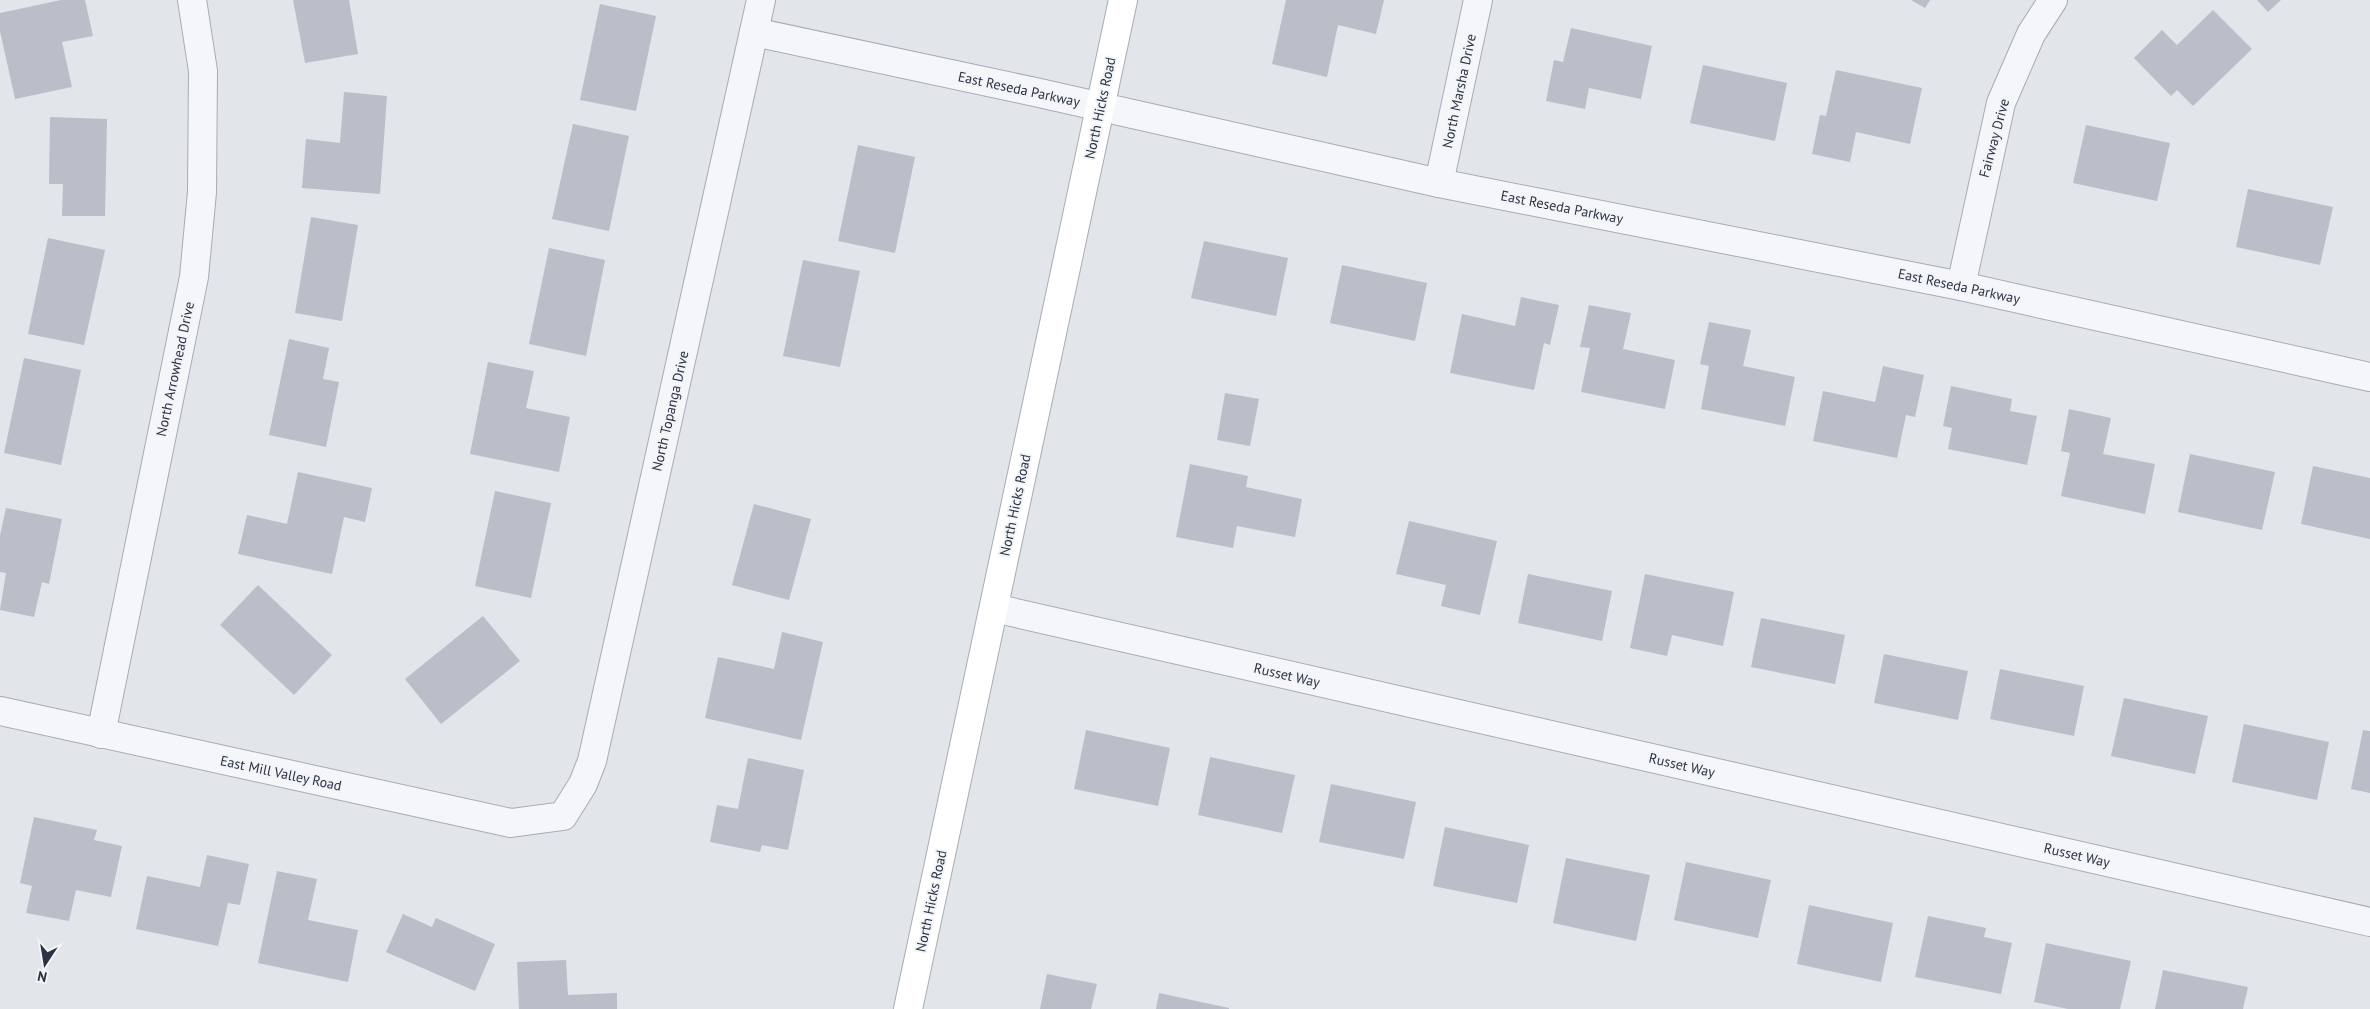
<svg xmlns="http://www.w3.org/2000/svg" width="2370" height="1009" font-family="'PT Sans',sans-serif">
<rect width="100%" height="100%" fill="#e2e5ea"/>
<!-- building -->
<g fill="#b9bec8">
<polygon points="61,0 85,0 93,36 62,42 72,87 15,99 0,31 0,13"/>
<polygon points="293,0 349,0 358,54 305,63"/>
<polygon points="1286,0 1384,0 1376,34 1338,25 1327,77 1272,64"/>
<polygon points="1911,0 1930,0 1925,8"/>
<polygon points="2257,0 2281,0 2268,12"/>
<polygon points="600,4 656,16 636,111 580,100"/>
<polygon points="2213,10 2252,49 2193,106 2177,90 2171,96 2134,58 2162,30 2177,45"/>
<polygon points="1571,28 1652,46 1641,99 1589,88 1585,109 1546,101 1554,60 1563,62"/>
<polygon points="1703,65 1787,83 1775,141 1690,123"/>
<polygon points="1836,70 1922,88 1910,144 1856,132 1850,162 1812,154 1820,115 1826,116"/>
<polygon points="344,92 387,96 380,194 302,188 306,139 340,143"/>
<polygon points="50,117 107,119 105,216 62,216 63,184 49,184"/>
<polygon points="573,124 629,136 609,231 552,219"/>
<polygon points="2086,125 2170,143 2157,201 2073,183"/>
<polygon points="858,145 915,157 895,253 838,241"/>
<polygon points="2248,189 2333,207 2320,265 2236,247"/>
<polygon points="311,217 358,225 342,321 295,313"/>
<polygon points="48,238 105,250 84,345 28,334"/>
<polygon points="1204,241 1288,258 1276,316 1191,298"/>
<polygon points="549,248 605,260 586,356 529,344"/>
<polygon points="803,260 860,271 840,367 783,356"/>
<polygon points="1342,265 1427,283 1415,341 1330,323"/>
<polygon points="1521,297 1559,305 1550,345 1544,343 1534,390 1450,373 1462,314 1515,326"/>
<polygon points="1589,305 1631,313 1623,349 1675,360 1665,409 1581,392 1590,348 1580,347"/>
<polygon points="1709,322 1751,330 1743,366 1795,377 1785,426 1701,409 1709,366 1700,364"/>
<polygon points="289,339 329,348 323,379 339,382 326,447 269,435"/>
<polygon points="24,358 81,370 61,465 4,453"/>
<polygon points="488,362 534,371 526,408 570,417 559,472 470,454"/>
<polygon points="1883,366 1924,375 1915,417 1906,415 1897,458 1813,441 1823,391 1875,402"/>
<polygon points="1951,386 2012,399 2010,411 2037,416 2027,465 1948,449 1952,428 1943,426"/>
<polygon points="1225,393 1259,399 1250,446 1217,440"/>
<polygon points="2069,409 2111,418 2103,454 2155,464 2145,514 2061,496 2070,453 2061,451"/>
<polygon points="2190,454 2275,472 2262,530 2178,512"/>
<polygon points="1190,464 1248,476 1246,487 1302,499 1295,537 1237,526 1233,548 1176,537"/>
<polygon points="2313,466 2370,478 2370,539 2301,524"/>
<polygon points="298,472 372,488 365,522 344,517 332,574 238,554 247,515 287,524"/>
<polygon points="495,491 551,503 531,598 475,586"/>
<polygon points="754,504 811,519 789,600 732,585"/>
<polygon points="6,508 62,519 49,584 42,582 34,617 0,610 6,573 0,572 0,536"/>
<polygon points="1409,521 1497,541 1480,615 1441,606 1446,585 1396,574"/>
<polygon points="1528,574 1612,591 1602,641 1518,623"/>
<polygon points="1645,574 1734,592 1723,646 1672,635 1667,656 1630,648"/>
<polygon points="258,585 332,655 294,695 220,625"/>
<polygon points="483,616 520,661 441,724 405,679"/>
<polygon points="1761,618 1845,635 1835,684 1751,667"/>
<polygon points="782,632 823,642 801,740 705,718 718,657 774,669"/>
<polygon points="1884,654 1968,671 1958,720 1874,703"/>
<polygon points="2000,669 2084,686 2074,736 1990,719"/>
<polygon points="2124,698 2208,716 2195,774 2111,756"/>
<polygon points="2244,724 2329,742 2317,800 2232,782"/>
<polygon points="1086,730 1170,748 1158,806 1074,789"/>
<polygon points="2363,730 2370,731 2370,793 2351,789"/>
<polygon points="1210,757 1295,775 1282,833 1198,815"/>
<polygon points="748,758 804,770 788,850 762,845 760,852 710,842 717,805 738,809"/>
<polygon points="1331,784 1416,802 1404,859 1319,842"/>
<polygon points="34,817 97,830 94,840 122,846 111,897 76,890 69,921 26,913 32,886 20,883"/>
<polygon points="1445,827 1529,845 1517,903 1433,886"/>
<polygon points="207,855 249,864 240,905 228,903 218,946 136,929 147,876 200,887"/>
<polygon points="1566,858 1650,875 1636,941 1553,923"/>
<polygon points="1686,862 1771,880 1758,938 1674,920"/>
<polygon points="277,871 317,879 308,920 358,930 348,982 258,963"/>
<polygon points="1809,905 1893,923 1881,982 1797,964"/>
<polygon points="403,914 432,927 436,918 495,944 475,991 386,952"/>
<polygon points="1928,916 1986,928 1984,937 2012,943 2001,994 1915,977"/>
<polygon points="2046,943 2131,961 2120,1009 2068,1009 2034,1002"/>
<polygon points="566,960 568,995 617,993 617,1009 519,1009 517,962"/>
<polygon points="2163,970 2248,987 2243,1009 2155,1009"/>
<polygon points="1047,974 1097,984 1091,1009 1040,1009"/>
<polygon points="1159,993 1229,1008 1229,1009 1156,1009"/>
</g>
<g fill="none" stroke-linecap="round" stroke-linejoin="round">
<!-- street casing -->
<g stroke="#a7acb5" stroke-width="30">
<g id="street">
<polyline points="754,32 1035,92 1439,183 1961,286 2370,377"/>
<polyline points="1439,183 1478,0"/>
<polyline points="1961,286 2001,103 2031,34 2053,0"/>
<polyline points="994,608 2370,922"/>
<polyline points="0,711 511,823 563,816 583,784 592,761 761,0"/>
<polyline points="101,734 194,277 202,192 203,71 192,0"/>
</g>
</g>
<!-- secondary casing -->
<g stroke="#a7acb5" stroke-width="30">
<polyline id="secondary" points="908,1009 1123,0"/>
</g>
<!-- street -->
<use href="#street" stroke="#f5f6f9" stroke-width="28"/>
<!-- secondary -->
<use href="#secondary" stroke="#fff" stroke-width="28"/>
</g>
<g text-anchor="middle" dominant-baseline="central" stroke-width="4" stroke-linejoin="round" paint-order="stroke">
<!-- street labels -->
<g font-size="14" fill="#2a3343" stroke="#f2f4f8">
<text transform="translate(1019 89) rotate(12)">East Reseda Parkway</text>
<text transform="translate(1459 91) rotate(-78)">North Marsha Drive</text>
<text transform="translate(1100 108) rotate(-78)">North Hicks Road</text>
<text transform="translate(1994 138) rotate(-75)">Fairway Drive</text>
<text transform="translate(1562 207) rotate(11)">East Reseda Parkway</text>
<text transform="translate(1959 286) rotate(12)">East Reseda Parkway</text>
<text transform="translate(175 369) rotate(-78)">North Arrowhead Drive</text>
<text transform="translate(670 411) rotate(-77)">North Topanga Drive</text>
<text transform="translate(1015 505) rotate(-78)">North Hicks Road</text>
<text transform="translate(1287 675) rotate(13)">Russet Way</text>
<text transform="translate(1682 765) rotate(13)">Russet Way</text>
<text transform="translate(281 773) rotate(12)">East Mill Valley Road</text>
<text transform="translate(2077 855) rotate(13)">Russet Way</text>
<text transform="translate(931 901) rotate(-78)">North Hicks Road</text>
</g>
</g>
<!-- north arrow -->
<g transform="translate(45 964) rotate(192)" stroke="#f2f4f8" stroke-width="4" paint-order="stroke">
<path d="M0-4L9 19L0 12L-9 19Z" fill="#2a3343"/>
<text y="-8" font-size="14" font-weight="bold" text-anchor="middle" fill="#2a3343">N</text>
</g>
</svg>
